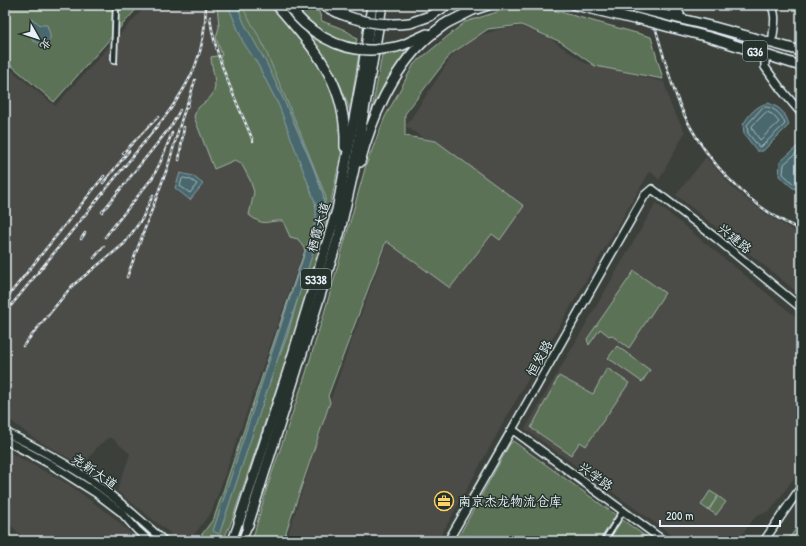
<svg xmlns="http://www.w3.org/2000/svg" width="806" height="546" font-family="'Patrick Hand','LXGW WenKai TC',sans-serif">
<rect width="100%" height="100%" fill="#3b403a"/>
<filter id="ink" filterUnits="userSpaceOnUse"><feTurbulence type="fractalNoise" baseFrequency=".025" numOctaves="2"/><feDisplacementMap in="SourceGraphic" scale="8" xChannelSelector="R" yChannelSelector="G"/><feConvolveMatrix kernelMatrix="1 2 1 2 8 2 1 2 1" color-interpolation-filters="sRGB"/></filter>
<g filter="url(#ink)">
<!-- built -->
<g fill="#4c4c47">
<polygon points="157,5 216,5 219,37 304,249 212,511 189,541 180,541 117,491 130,454 112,438 108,438 99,445 83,466 32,437 5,416 5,65 55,106 143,9"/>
<polygon points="522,27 549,38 585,63 664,82 671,106 685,132 659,180 650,171 512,407 438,541 286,541 332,395 416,162 430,143 406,126 452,56 476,36 505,28"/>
<polygon points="706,157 734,189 766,214 801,235 801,295 676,195"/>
<polygon points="656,203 801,321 801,468 771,510 755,517 737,541 680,541 525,429"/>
<polygon points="5,450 68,484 112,516 139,541 21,541 19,533 5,520"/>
</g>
<!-- green -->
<g fill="#5b7257" stroke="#a2b2a8">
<polygon points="5,5 140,5 54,102 5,60"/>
<path d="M217 5H271L308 48 325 74 338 103 342 140 341 154 317 268 231 523 223 541H197L214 518 305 250 298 239 290 237 283 221C265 220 266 228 249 215L254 192 250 180 241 163 235 160 214 169 194 117C197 104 205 105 212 95 219 86 211 68 211 57L222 55 216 38 219 27Z"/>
<path d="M292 5H305L319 12 322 21C334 26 348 29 357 39L356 43C331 40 307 25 292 5Z"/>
<polygon points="510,8 553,10 651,37 663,79 595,66 561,42 521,25 488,29 451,54 405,114 405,136 436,141 524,206 500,240 492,234 450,288 386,241 328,396 330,402 283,541 252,541 267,488 306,373 331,290 366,165 385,117 414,64 465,22"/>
<path d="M299 26 323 40 359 53 350 111C338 74 325 55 299 26Z"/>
<path d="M417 45C390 70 382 86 371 120L370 121 382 55Z"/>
<polygon points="634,271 665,293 629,348 611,335 609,336 600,329 589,345 587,339"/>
<polygon points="617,346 650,370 642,382 608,358"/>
<polygon points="607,368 629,383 586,446 580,442 571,455 531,428 559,376 593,394"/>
<polygon points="513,441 652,541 456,541 510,444"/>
<polygon points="710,491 718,496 708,510 701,505"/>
<polygon points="718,496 726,502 716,515 709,510"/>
<polygon points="801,522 801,541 787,541"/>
</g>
<!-- water -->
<g fill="#48686e" stroke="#889fa5">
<polygon points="228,5 237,5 244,23 267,64 292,118 313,167 323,194 325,209 323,221 310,262 220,532 219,534 213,531 215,525 316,219 316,210 315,202 279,106 257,63 243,42"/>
<polygon points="31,19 37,22 40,25 47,25 50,34 50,40 41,44 32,40 29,30 31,29 32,26"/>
<path d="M768 103C780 107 786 113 789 125L763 151H757L744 134 743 125C748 115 757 105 768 103Z"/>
<polygon points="801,143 801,190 793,188 779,176 780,162"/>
<polygon points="180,173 193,176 203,184 190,200 175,188"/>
</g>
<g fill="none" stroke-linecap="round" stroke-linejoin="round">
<!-- shore -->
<g stroke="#a8bac1" stroke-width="1">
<path d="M767 107C776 109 782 115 785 124L762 146 759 147 748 133 747 125 762 108Z"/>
<polygon points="767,112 772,114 779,122 760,140 753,130 752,126 765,113"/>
<polyline points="801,149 784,164 783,174 794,184 801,186"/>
<polygon points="184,178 191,180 197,184 190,193 180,186 182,179"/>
</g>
<!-- stream -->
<g stroke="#889fa5" stroke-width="1">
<polyline points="241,5 262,42 300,132 326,197 324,206"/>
<polyline points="280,355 287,337 297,301"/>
</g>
<!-- street casing -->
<g stroke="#e8f1f8" stroke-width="8">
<g id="street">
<polyline points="114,61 116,5"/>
<polyline points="604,541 623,511"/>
</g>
</g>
<!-- secondary casing -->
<g stroke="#e8f1f8" stroke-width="10">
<g id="secondary">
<path d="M771 5C777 15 774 25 773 36"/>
<polyline points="765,58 765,67 780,88 801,113"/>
<polyline points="513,430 664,541"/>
<path d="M448 541C515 426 579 310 645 195L652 189 716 238 801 308"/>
<polyline points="764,541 801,487"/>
</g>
</g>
<!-- primary casing -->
<g stroke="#e8f1f8" stroke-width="10">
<g id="primary">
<path d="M5 432C32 445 58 459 83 475 112 494 138 518 164 541"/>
<polyline points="5,440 50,464 96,493 121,512 137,530 149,541"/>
<polyline points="232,541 239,521"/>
<polyline points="242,541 248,525"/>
</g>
</g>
<!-- highway casing -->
<g stroke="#e8f1f8" stroke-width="12">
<g id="highway">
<path d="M277 5C316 51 347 83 345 147"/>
<polyline points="322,5 341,14"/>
<polyline points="575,5 638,20"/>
<polyline points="651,5 679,14"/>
<polyline points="669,16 714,27 801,51"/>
<polyline points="410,23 430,16 447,5"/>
<polyline points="443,25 473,10 488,5"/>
<polyline points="673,28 709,37 801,66"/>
<polyline points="396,47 403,45 427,34"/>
<path d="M360 162C371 120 392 71 424 41 431 34 440 28 448 22"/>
<polyline points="239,521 288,371 337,210 362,76 372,5"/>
<polyline points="248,525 339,235 354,169 382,5"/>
</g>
</g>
<!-- street -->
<use href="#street" stroke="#26332d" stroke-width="4.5"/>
<!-- secondary -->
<use href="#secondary" stroke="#26332d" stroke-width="7"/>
<!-- primary -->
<use href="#primary" stroke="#26332d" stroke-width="7"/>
<!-- highway -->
<use href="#highway" stroke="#26332d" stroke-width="9"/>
<!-- rail casing -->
<g stroke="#e8f1f8" stroke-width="2.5">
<g id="rail">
<path d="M649 5C658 36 666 68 677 98 699 155 745 205 801 230"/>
<path d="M210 17C215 60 237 101 253 141"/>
<polyline points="187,107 195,80"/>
<polyline points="123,153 158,117"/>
<polyline points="179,160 184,127"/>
<polyline points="103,183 129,151"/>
<polyline points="102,212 172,125 180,110"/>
<polyline points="105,237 153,177 160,163 172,133"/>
<polyline points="81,239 85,233"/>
<polyline points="94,258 104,246"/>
<polyline points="127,277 168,166 182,118 188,101"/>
<polyline points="5,300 104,176"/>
<path d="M5 313 164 118C193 79 205 54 206 5"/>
<polyline points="23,346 72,286 124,244 142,219 153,195"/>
</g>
</g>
<!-- rail -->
<use href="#rail" stroke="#26332d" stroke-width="1" stroke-dasharray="3" stroke-linecap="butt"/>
<!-- highway-bridge casing -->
<g stroke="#e8f1f8" stroke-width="12" stroke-linecap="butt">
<g id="highway-bridge">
<path d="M288 5C306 31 338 51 371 50 379 50 388 48 396 47"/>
<polyline points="633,7 669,16"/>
<path d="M341 14C364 23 385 26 410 23"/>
<polyline points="636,18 673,28"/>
</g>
</g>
<!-- highway-bridge -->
<use href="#highway-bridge" stroke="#26332d" stroke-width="9"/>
</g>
</g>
<!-- icons -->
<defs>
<g id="office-ring" transform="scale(1)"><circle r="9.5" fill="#26332d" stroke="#ffd166" stroke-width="1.5"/><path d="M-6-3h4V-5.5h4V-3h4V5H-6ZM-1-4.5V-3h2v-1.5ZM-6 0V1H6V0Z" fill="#ffd166"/></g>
</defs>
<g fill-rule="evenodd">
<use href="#office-ring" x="444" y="501"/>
</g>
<g text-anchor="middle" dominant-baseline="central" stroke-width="3" stroke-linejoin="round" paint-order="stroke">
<!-- shield labels -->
<g fill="#26332d" stroke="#aeb8bb" stroke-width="1">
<rect x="743" y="41" width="24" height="20" rx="3"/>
<rect x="301" y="269" width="30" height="20" rx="3"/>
</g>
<g font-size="12" font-weight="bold" fill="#e8f1f8">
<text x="755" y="51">G36</text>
<text x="316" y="279">S338</text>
</g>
<!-- street labels -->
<g font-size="13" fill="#e8f1f8" stroke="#26332d">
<text transform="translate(318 227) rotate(-74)">栖霞大道</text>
<text transform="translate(735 238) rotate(39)">兴建路</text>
<text transform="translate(539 358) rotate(-61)">恒发路</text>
<text transform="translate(95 471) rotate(35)">尧新大道</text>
<text transform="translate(596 476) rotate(36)">兴学路</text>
</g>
<!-- poi labels -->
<g font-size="13" fill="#e8f1f8" stroke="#26332d" text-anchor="start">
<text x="458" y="501">南京杰龙物流仓库</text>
</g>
</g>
<!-- margin -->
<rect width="806" height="546" fill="none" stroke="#26332d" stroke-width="20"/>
<rect x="10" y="10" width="786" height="526" fill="none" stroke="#e8f1f8" stroke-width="1.5" filter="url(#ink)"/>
<!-- north arrow -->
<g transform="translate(38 38) rotate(129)" stroke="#26332d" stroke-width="3" paint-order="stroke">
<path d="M0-3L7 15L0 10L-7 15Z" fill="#e8f1f8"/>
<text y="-6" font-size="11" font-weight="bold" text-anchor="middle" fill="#e8f1f8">北</text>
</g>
<!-- scale -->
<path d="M660 520v6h120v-6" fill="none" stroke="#e8f1f8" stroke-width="2"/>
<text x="666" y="520" font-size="12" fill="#e8f1f8" stroke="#26332d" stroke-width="3" paint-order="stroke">200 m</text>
</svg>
